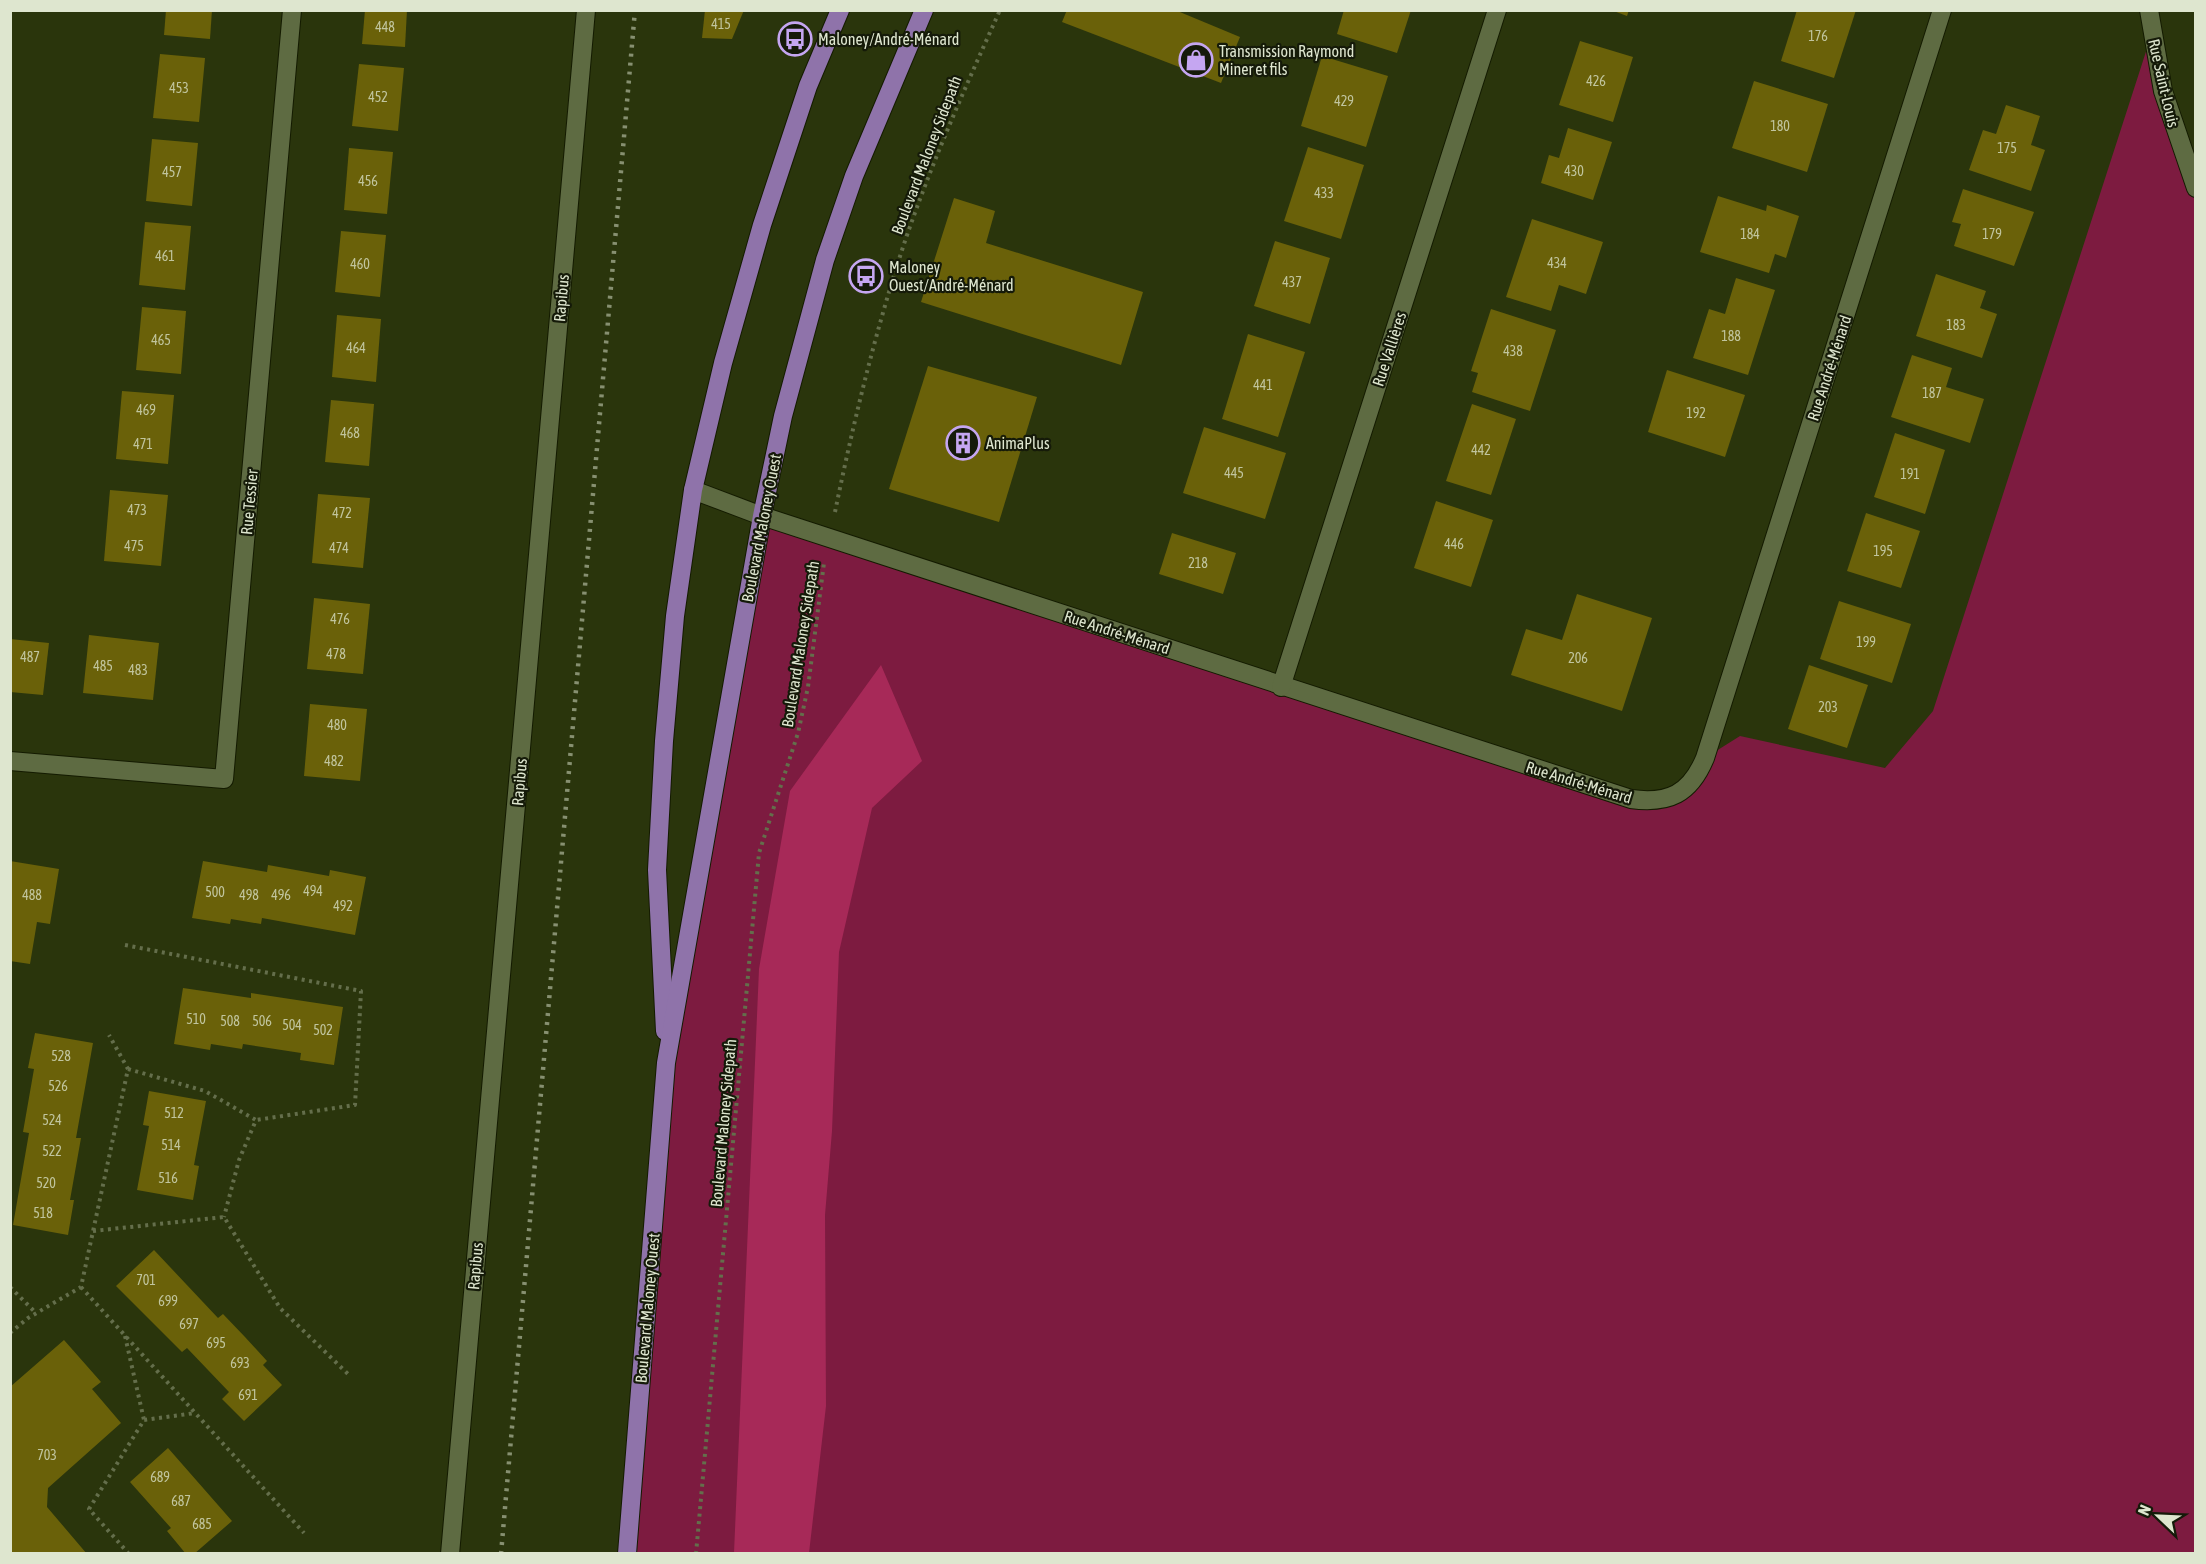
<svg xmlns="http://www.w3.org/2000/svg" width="2206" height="1564" font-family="'Asap Condensed',sans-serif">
<rect width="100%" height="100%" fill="#2a350c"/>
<!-- green -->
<polygon fill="#7d1b40" points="2152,33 2196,188 2195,1553 627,1554 666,1063 762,516 1631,799 1670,798 1705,758 1740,736 1885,768 1933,711"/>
<!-- forest -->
<polygon fill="#a72958" points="881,665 922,761 872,808 839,952 832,1131 825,1215 826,1406 809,1553 734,1553 759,969 790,791"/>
<!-- building -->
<g fill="#6a6109">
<polygon points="166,10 212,10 210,39 164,35"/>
<polygon points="365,10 407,10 405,47 362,44"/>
<polygon points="705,10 744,10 732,39 702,38"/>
<polygon points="1067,10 1175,10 1240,37 1221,83 1062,22"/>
<polygon points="1344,10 1411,10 1397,53 1337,34"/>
<polygon points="1611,10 1629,10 1627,16"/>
<polygon points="1797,10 1856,10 1834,78 1781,61"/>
<polygon points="1580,41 1633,57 1613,122 1559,105"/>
<polygon points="160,54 205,58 199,122 153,118"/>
<polygon points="1322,56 1388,76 1366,147 1301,126"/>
<polygon points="359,64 404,68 398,131 352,126"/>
<polygon points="1754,81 1828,104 1807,172 1732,148"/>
<polygon points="2006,105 2040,116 2031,145 2045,150 2031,191 1969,170 1983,130 1996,134"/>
<polygon points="1568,128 1612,142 1593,200 1541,183 1549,155 1559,158"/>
<polygon points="152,139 198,143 192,206 146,201"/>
<polygon points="1308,147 1364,165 1341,239 1284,221"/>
<polygon points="349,148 393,152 387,214 344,210"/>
<polygon points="1963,189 2034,212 2014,266 1954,246 1961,224 1952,222"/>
<polygon points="1718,196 1766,211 1767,205 1799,216 1786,258 1775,254 1769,273 1700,252"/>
<polygon points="954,198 995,211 986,243 1143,292 1121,365 921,302"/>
<polygon points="1532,219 1603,242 1586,294 1559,285 1551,311 1506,297"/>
<polygon points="145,222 191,226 185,290 139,285"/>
<polygon points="341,231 386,235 380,297 335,292"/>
<polygon points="1275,241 1330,258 1310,324 1254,306"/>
<polygon points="1936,274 1986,291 1980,308 1997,314 1982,358 1916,336"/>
<polygon points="1736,278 1775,290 1748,375 1693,358 1709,309 1725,314"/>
<polygon points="142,307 186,311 181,374 136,370"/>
<polygon points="1491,309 1556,330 1530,411 1472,392 1478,373 1471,371"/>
<polygon points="337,315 381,319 376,382 332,377"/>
<polygon points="1248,334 1305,352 1278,437 1222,419"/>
<polygon points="1912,355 1952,368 1946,387 1984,399 1970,443 1891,417"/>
<polygon points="928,366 1037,397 999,522 889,489"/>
<polygon points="1667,370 1745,395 1725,457 1648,432"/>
<polygon points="122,391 174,395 168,464 116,459"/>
<polygon points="331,400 374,404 369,466 325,462"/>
<polygon points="1472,404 1516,419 1491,495 1446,481"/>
<polygon points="1204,427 1286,453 1265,519 1183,493"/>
<polygon points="1895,433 1945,450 1925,514 1874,497"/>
<polygon points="110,490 168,495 161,566 104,561"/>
<polygon points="318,494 370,498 363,568 312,563"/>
<polygon points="1436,501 1493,520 1471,587 1414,568"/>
<polygon points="1866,513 1920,531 1901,588 1847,571"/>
<polygon points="1172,533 1236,553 1223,594 1159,574"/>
<polygon points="1577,594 1652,618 1622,711 1511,675 1526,629 1562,640"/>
<polygon points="314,598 370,604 363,674 307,669"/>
<polygon points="1839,601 1911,624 1892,683 1820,659"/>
<polygon points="89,635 159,643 153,700 83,693"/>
<polygon points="10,639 49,643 43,695 10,692"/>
<polygon points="1809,665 1868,685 1847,748 1788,729"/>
<polygon points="310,704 367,709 360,781 304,776"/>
<polygon points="10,861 59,869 50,924 37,922 30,964 10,961"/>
<polygon points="203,861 267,872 268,865 329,876 330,870 366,877 355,935 262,918 261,924 231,919 230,924 192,918"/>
<polygon points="183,988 251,998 251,993 343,1007 334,1065 300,1060 301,1053 243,1044 242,1049 211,1044 210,1050 174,1044"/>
<polygon points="35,1033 93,1043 76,1138 81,1138 70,1200 74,1200 68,1235 13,1225 29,1133 23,1132 34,1069 28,1068"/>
<polygon points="149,1091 206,1101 194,1165 199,1166 193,1200 137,1190 149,1126 143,1125"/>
<polygon points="154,1250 218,1318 223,1314 245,1337 267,1361 263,1365 282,1385 244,1421 222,1399 229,1392 187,1348 182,1352 116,1286"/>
<polygon points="64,1340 101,1382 92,1389 121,1423 48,1488 47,1507 87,1554 10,1554 10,1387"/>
<polygon points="168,1448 232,1521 194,1554 186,1554 167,1531 171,1528 130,1482"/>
</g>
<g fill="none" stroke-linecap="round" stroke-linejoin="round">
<!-- service casing -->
<g stroke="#141b00" stroke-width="20">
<polyline id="service" points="450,1554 586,10"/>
</g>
<!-- minor casing -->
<g stroke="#141b00" stroke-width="20">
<g id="minor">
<path d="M693 490 762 516 1631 799C1669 804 1690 794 1705 758L1942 10"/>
<polyline points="1281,687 1497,10"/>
<polyline points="10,761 224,779 292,10"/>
</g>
</g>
<!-- tertiary casing -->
<g stroke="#141b00" stroke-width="20">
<polyline id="tertiary" points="2149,10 2163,91 2196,188"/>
</g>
<!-- primary casing -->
<g stroke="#141b00" stroke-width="20">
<g id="primary">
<polyline points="665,1031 657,870 664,741 675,616 693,490 723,363 762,225 808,86 840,10"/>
<polyline points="627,1554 666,1063 762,516 783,416 825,260 854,176 924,10"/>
</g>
</g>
<!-- path -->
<g stroke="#646e4b" stroke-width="4" stroke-dasharray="3 4.5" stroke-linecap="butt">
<path d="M835 512C853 424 875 333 903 247 930 166 965 88 1000 10"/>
<polyline points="125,945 361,991 355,1105 256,1120"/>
<polyline points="128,1069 205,1091 256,1120 239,1160 224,1217"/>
<polyline points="93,1231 224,1217 280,1308 350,1376"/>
<polyline points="10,1287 36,1313"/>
<polyline points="81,1287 304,1533"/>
<polyline points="10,1333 28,1318 81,1287 128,1069 109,1035"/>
<polyline points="125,1336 144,1420"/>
<polyline points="129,1554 89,1509 144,1420 195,1413"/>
<polyline points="696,1554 759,853 798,733 808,687 824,563"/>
</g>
<!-- service -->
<use href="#service" stroke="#5e6b42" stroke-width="18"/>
<!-- minor -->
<use href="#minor" stroke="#5e6b42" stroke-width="18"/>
<!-- tertiary -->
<use href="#tertiary" stroke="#5e6b42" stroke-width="18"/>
<!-- primary -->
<use href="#primary" stroke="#8f73aa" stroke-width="18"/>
<!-- rail -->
<polyline stroke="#879071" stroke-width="4.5" stroke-dasharray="3 6" stroke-linecap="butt" points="501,1554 635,10"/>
</g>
<!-- icons -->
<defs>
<g id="bus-ring" transform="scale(1.725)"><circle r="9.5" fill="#151a09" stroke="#c5a6f1" stroke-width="1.5"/><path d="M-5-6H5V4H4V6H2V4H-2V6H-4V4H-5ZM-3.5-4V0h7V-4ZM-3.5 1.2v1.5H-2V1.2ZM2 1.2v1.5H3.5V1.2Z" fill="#c5a6f1"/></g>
<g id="shop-ring" transform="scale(1.725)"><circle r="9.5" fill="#151a09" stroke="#c5a6f1" stroke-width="1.5"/><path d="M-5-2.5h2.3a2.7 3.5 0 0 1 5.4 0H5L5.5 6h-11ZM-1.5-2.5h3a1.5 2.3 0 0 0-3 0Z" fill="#c5a6f1"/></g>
<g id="building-ring" transform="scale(1.725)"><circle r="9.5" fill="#151a09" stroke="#c5a6f1" stroke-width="1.5"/><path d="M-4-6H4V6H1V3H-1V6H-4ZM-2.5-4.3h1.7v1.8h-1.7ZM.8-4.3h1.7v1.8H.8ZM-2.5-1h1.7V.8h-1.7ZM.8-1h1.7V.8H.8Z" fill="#c5a6f1"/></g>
</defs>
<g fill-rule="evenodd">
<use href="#bus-ring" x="795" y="39"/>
<use href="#shop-ring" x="1196" y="60"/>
<use href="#bus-ring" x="866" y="276"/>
<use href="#building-ring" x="963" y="443"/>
</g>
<g text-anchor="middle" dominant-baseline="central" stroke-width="4.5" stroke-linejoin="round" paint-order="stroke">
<!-- number labels -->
<g font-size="14" fill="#c1c59e">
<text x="721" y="24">415</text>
<text x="385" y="27">448</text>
<text x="1818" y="36">176</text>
<text x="1596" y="81">426</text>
<text x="179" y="88">453</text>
<text x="378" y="97">452</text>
<text x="1344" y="101">429</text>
<text x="1780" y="126">180</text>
<text x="2007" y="148">175</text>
<text x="1574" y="171">430</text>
<text x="172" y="172">457</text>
<text x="368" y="181">456</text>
<text x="1324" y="193">433</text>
<text x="1750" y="234">184</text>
<text x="1992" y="234">179</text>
<text x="165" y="256">461</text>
<text x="1557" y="263">434</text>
<text x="360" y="264">460</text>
<text x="1292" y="282">437</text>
<text x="1956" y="325">183</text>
<text x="1731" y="336">188</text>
<text x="161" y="340">465</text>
<text x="356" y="348">464</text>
<text x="1513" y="351">438</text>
<text x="1263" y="385">441</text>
<text x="1932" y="393">187</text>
<text x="146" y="410">469</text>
<text x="1696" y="413">192</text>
<text x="350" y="433">468</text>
<text x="143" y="444">471</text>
<text x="1481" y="450">442</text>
<text x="1234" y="473">445</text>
<text x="1910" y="474">191</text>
<text x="137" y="510">473</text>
<text x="342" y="513">472</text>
<text x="1454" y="544">446</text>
<text x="134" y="546">475</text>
<text x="339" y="548">474</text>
<text x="1883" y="551">195</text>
<text x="1198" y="563">218</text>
<text x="340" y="619">476</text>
<text x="1866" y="642">199</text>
<text x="336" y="654">478</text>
<text x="30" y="657">487</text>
<text x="1578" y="658">206</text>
<text x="103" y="666">485</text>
<text x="138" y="670">483</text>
<text x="1828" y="707">203</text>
<text x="337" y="725">480</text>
<text x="334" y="761">482</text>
<text x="313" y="891">494</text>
<text x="215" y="892">500</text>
<text x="32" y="895">488</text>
<text x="249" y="895">498</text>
<text x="281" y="895">496</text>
<text x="343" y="906">492</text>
<text x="196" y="1019">510</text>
<text x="230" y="1021">508</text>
<text x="262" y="1021">506</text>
<text x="292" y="1025">504</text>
<text x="323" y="1030">502</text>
<text x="61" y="1056">528</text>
<text x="58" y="1086">526</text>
<text x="174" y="1113">512</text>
<text x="52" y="1120">524</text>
<text x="171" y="1145">514</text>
<text x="52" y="1151">522</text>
<text x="168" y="1178">516</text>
<text x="46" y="1183">520</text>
<text x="43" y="1213">518</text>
<text x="146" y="1280">701</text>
<text x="168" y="1301">699</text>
<text x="189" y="1324">697</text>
<text x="216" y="1343">695</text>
<text x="240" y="1363">693</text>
<text x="248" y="1395">691</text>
<text x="47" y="1455">703</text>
<text x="160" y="1477">689</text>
<text x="181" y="1501">687</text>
<text x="202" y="1524">685</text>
</g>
<!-- poi labels -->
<g font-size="16" fill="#dee6cf" stroke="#151a09" text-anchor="start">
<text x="818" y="39">Maloney/André-Ménard</text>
<text x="1219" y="51">Transmission Raymond<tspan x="1219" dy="18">Miner et fils</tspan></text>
<text x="889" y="267">Maloney<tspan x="889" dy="18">Ouest/André-Ménard</tspan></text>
<text x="986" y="443">AnimaPlus</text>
</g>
<!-- street labels -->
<g font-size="16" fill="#dee6cf" stroke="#151a09">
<text transform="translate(2164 83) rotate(77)">Rue Saint-Louis</text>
<text transform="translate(926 155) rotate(-69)">Boulevard Maloney Sidepath</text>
<text transform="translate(561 298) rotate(-85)">Rapibus</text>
<text transform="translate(1389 349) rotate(-72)">Rue Vallières</text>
<text transform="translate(1829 368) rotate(-72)">Rue André-Ménard</text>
<text transform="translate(249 502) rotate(-85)">Rue Tessier</text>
<text transform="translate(761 528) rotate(-79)">Boulevard Maloney Ouest</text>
<text transform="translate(1117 632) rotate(18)">Rue André-Ménard</text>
<text transform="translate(800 644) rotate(-81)">Boulevard Maloney Sidepath</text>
<text transform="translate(519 782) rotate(-85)">Rapibus</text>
<text transform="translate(1579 782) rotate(17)">Rue André-Ménard</text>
<text transform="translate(723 1123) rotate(-85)">Boulevard Maloney Sidepath</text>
<text transform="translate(475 1266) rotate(-85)">Rapibus</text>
<text transform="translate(647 1308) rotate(-85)">Boulevard Maloney Ouest</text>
</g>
</g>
<!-- border -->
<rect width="2206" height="1564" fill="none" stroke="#dee6cf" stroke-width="24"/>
<!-- north arrow -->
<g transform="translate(2158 1516) rotate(293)" stroke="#151a09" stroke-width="4.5" paint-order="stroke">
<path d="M0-4.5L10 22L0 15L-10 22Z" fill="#dee6cf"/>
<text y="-9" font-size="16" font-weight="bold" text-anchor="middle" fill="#dee6cf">N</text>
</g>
</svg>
